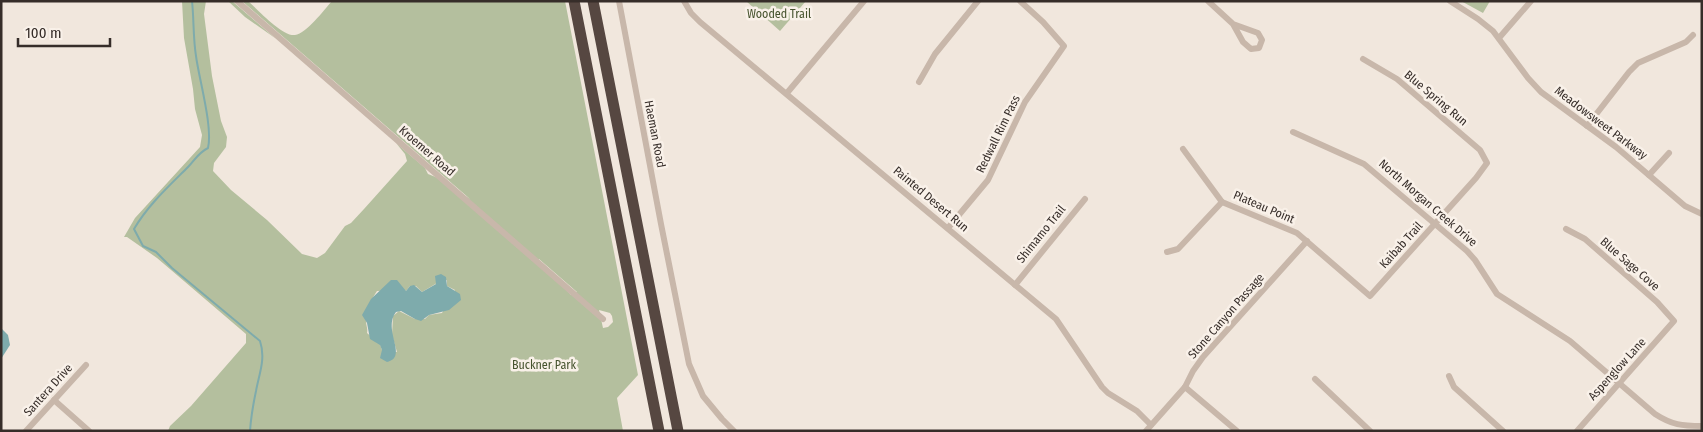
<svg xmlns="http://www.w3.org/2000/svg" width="1703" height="432" font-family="'Fira Sans Condensed',sans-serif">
<rect width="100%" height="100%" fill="#f1e7dd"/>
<!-- green -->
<g fill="#b4bf9e" fill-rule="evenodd">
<path d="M182 1H206L204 14 212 76 221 121 227 137 226 147 214 163 213 171 231 190 267 220 302 254 317 258 325 253 345 226 351 223 364 209 407 161 405 154 396 143 425 168 428 174 438 178 470 199 242 1H248C257 9 283 37 295 35 307 33 323 11 332 1H565L638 375 617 398 623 431H168L170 426 191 406 246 343V334L157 258 127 237H124L135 218 200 147 202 135 195 109 193 89 184 38ZM538 259H539L577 292 571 295ZM447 280V286L455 290 442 313 429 315 425 319H415L399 311 393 316 392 335 397 352 382 350 380 344 367 333C368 328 366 326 366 321 364 311 372 299 377 291L404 290 406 291 410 286H416L422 292 437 283ZM599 310 610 313 612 316 613 322 608 327 603 328Z"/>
<polygon points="228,1 232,1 275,38 245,17"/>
<polygon points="746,1 806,1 780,31"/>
<polygon points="1461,1 1490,1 1483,13"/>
</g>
<!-- water -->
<g fill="#7eabac">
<path d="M441 274 446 277 447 286 460 294 461 300 449 310 429 315 421 321 415 319 401 311 396 312C382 330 409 357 387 362L380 358 382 350 380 345 370 339 367 323 362 315 371 299 391 280H397L406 291 410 286 414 285 422 292 436 284 435 276Z"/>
<polygon points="1,328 8,335 10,345 1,359"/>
</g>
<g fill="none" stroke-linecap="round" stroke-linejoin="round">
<!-- stream -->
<path stroke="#7eabac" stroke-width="2" d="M192 1C194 19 193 38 196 56 199 79 213 127 208 148 198 153 195 160 188 167 169 186 148 205 134 229L143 246 156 252 172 268 260 341C266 359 259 374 256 391 253 405 251 417 250 431"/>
<!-- street -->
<g stroke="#c8b7aa" stroke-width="6">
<polyline points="237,1 603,319"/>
<polyline points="619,1 661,224 689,364 703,396 722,419 734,431"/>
<polyline points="684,1 691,13 700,22 1056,319 1102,387 1108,393 1137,411 1151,425"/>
<polyline points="1208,1 1233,24 1243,42 1251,49 1259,48 1262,40 1258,33 1233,24"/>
<polyline points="1450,1 1478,19 1493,31 1528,78 1541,92 1616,147 1685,206 1702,214"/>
<polyline points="1499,38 1531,1"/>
<polyline points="919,82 935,54 978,1"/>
<polyline points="787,93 864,1"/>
<polyline points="1587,126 1629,72 1638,63 1686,42 1693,35"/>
<path d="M1293 132 1364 164 1467 251 1475 260 1497 294 1570 341 1655 414C1672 425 1682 426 1702 426"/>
<polyline points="1183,149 1222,202 1297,233 1370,296 1476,178 1487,163 1480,150 1397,79 1363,59"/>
<polyline points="1649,175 1669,153"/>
<polyline points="948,228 988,180 1025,102 1064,46 1043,22 1020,1"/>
<polyline points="1566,229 1585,239 1657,302 1674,321 1577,431"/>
<polyline points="1167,252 1178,249 1222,202"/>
<polyline points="1015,285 1085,199"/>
<polyline points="1449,376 1454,387 1503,431"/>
<polyline points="1315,379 1370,431"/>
<polyline points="1185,387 1237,431"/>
<polyline points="54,400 89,431"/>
<polyline points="26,431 86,365"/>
<polyline points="1146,431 1185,387 1193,371 1203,357 1307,241"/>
</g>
<!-- highway -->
<g stroke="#564741" stroke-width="11">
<polyline points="574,1 659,431"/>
<polyline points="593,1 678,431"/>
</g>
</g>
<g text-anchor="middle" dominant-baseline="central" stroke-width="5" stroke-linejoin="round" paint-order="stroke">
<!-- park labels -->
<g font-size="12" fill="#46532e" stroke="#f9f1e9">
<text x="779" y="14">Wooded Trail</text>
<text x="544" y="365">Buckner Park</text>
</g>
<!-- street labels -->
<g font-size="12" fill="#362d29" stroke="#f9f1e9">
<text transform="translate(1436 98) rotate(40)">Blue Spring Run</text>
<text transform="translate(1601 123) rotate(37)">Meadowsweet Parkway</text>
<text transform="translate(655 134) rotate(79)">Haeman Road</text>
<text transform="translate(998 134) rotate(-64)">Redwall Rim Pass</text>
<text transform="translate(427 151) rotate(41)">Kroemer Road</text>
<text transform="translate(931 199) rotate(40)">Painted Desert Run</text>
<text transform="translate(1428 203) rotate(41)">North Morgan Creek Drive</text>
<text transform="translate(1264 207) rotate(23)">Plateau Point</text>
<text transform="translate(1041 234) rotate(-51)">Shimamo Trail</text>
<text transform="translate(1401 245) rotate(-48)">Kaibab Trail</text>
<text transform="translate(1630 264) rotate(41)">Blue Sage Cove</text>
<text transform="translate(1226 316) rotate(-49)">Stone Canyon Passage</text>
<text transform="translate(1617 369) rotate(-48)">Aspenglow Lane</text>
<text transform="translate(48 390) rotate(-48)">Santera Drive</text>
</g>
</g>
<!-- border -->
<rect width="1703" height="432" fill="none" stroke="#362d29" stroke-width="5"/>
<!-- scale -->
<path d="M18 38v8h92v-8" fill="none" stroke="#362d29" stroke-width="2.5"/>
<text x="25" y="38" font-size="15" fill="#362d29" stroke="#f9f1e9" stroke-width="4" paint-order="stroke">100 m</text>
</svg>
